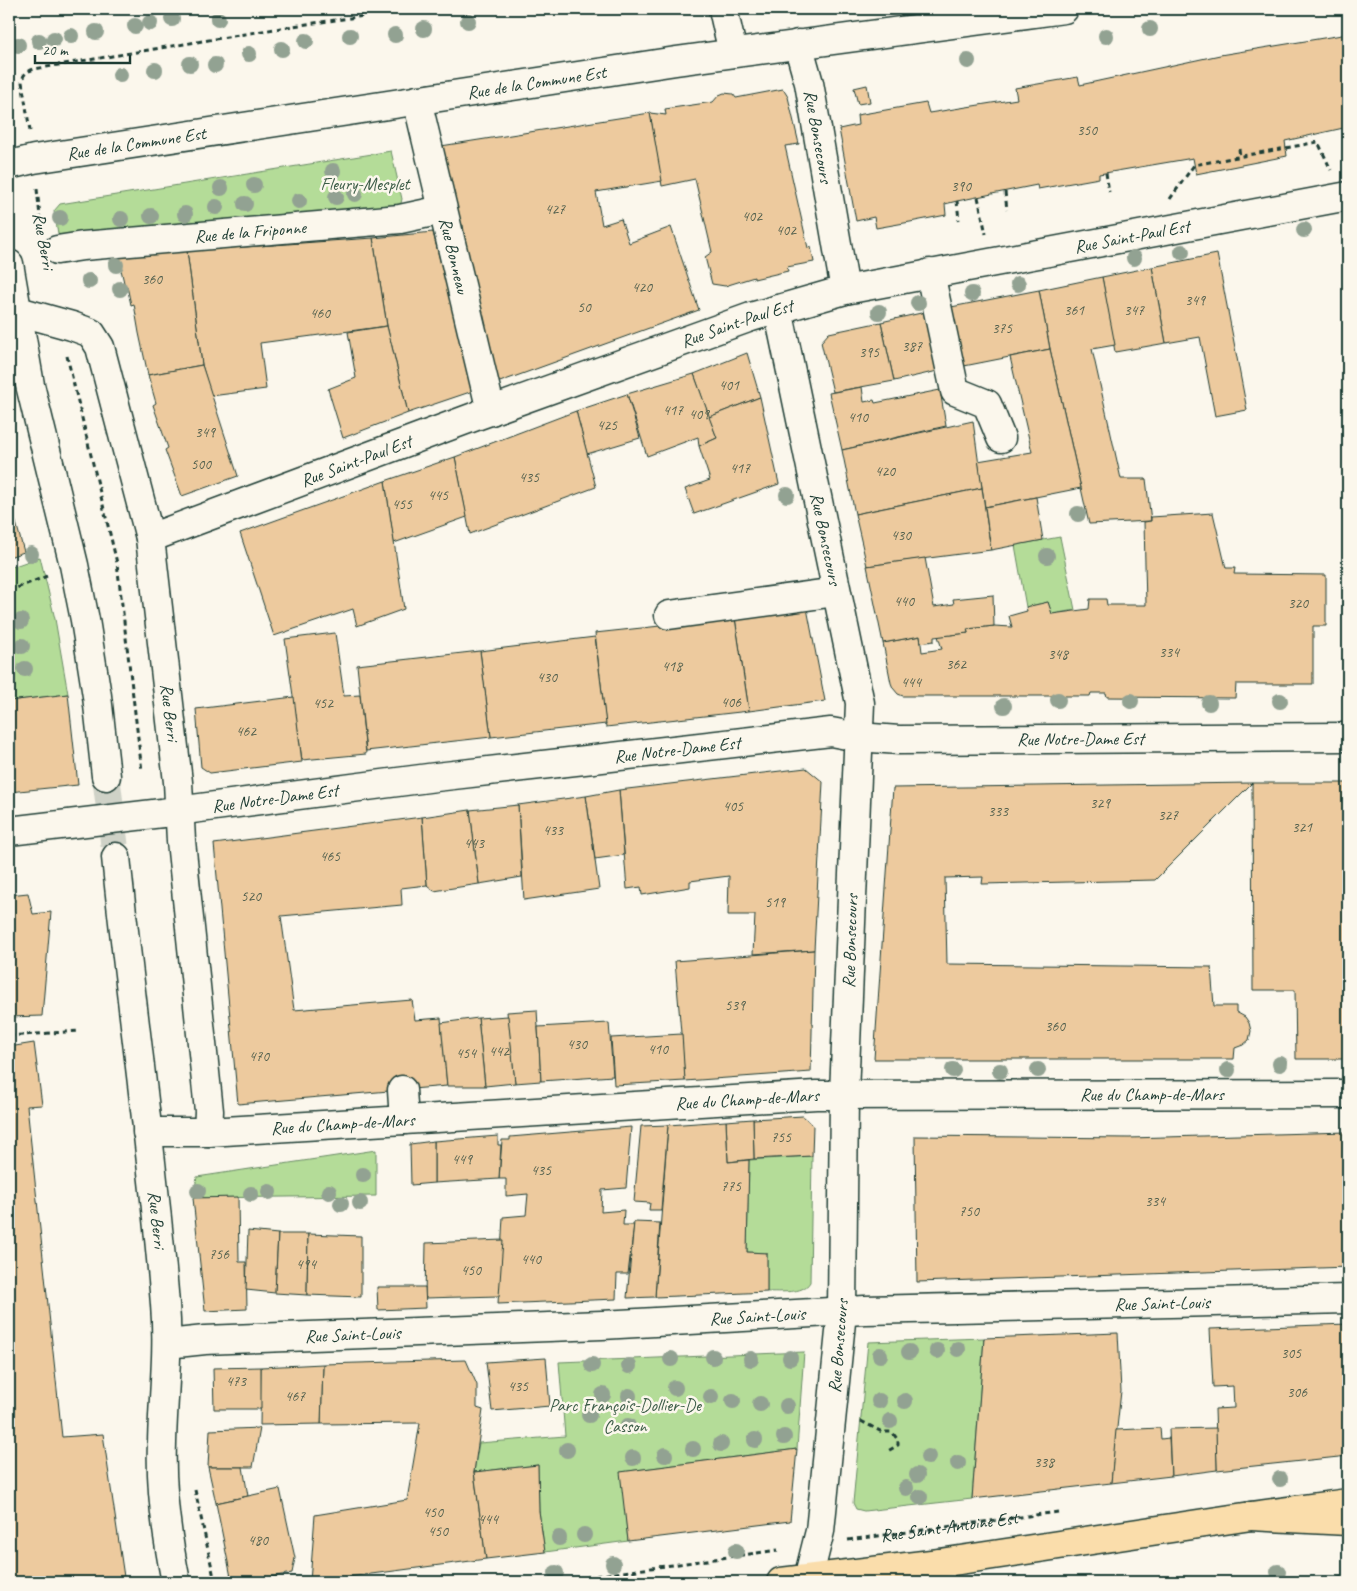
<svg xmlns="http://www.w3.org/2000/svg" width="1357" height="1591" font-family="Caveat,sans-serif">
<rect width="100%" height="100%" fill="#fbf7ec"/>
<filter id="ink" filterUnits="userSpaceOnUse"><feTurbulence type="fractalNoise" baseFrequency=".02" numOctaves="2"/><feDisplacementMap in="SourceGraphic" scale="10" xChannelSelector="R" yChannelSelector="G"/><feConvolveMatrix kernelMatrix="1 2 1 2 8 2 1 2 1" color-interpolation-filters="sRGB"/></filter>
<g filter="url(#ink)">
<!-- green -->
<g fill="#b4dc98" stroke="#6a8c66">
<polygon points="391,151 402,199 401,203 397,207 59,239 54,211 60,204"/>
<polygon points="1060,537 1075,610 1052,614 1048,602 1026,607 1015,545"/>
<polygon points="40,557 55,619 68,694 9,701 9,568"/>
<polygon points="376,1150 376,1196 193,1198 197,1177"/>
<path d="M812 1156 810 1282C803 1295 779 1291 767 1292V1253L747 1252 749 1160Z"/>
<polygon points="984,1338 972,1499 864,1511 856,1509 853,1503 868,1342"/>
<polygon points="804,1352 797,1449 621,1472 628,1541 545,1552 539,1511 538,1465 474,1472 479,1443 565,1436 559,1362"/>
</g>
<!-- building -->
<g fill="#edca9e" stroke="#1f3d34">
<polygon points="1348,34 1348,127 1285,141 1287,156 1196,174 1193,158 1099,174 1099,178 1038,189 1037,185 957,201 945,204 946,215 910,222 876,228 874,217 856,221 839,129 858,125 857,115 926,103 929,113 1017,99 1015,88 1078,77 1080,85 1220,55"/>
<polygon points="867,85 870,102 858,104 854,88"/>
<polygon points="783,89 788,97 799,144 785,146 808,248 811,247 814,262 787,267 788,271 754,279 754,277 725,286 712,284 705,257 712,252 695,179 662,186 650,113 666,115 665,109 713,102 719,95 724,93 733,94 736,98"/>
<polygon points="650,113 662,181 596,192 602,225 621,219 629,243 671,227 699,310 497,383 463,238 465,238 463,225 460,226 441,146"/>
<polygon points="433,232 473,391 408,413 387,326 373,238"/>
<polygon points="373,238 387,326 260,343 266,389 211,396 202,365 187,251"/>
<polygon points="187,251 202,365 148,375 139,333 134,304 131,305 127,286 125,287 117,252"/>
<polygon points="1217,254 1247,410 1215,416 1200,337 1166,343 1152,267"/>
<polygon points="1152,267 1166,343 1115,352 1102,277"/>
<polygon points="1102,277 1115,345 1092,349 1121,479 1146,479 1151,521 1089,524 1050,349 1039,290"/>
<polygon points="1039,290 1050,349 959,367 946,308"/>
<polygon points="930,311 942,370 894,381 881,322"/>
<polygon points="881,322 894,381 833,392 821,342 829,333"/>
<polygon points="387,326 408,413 343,438 328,389 356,378 348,332"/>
<polygon points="1050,349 1081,488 985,507 978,461 1032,452 1010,357"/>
<polygon points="747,353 760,397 709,417 694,374"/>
<polygon points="202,365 238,476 182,496 165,450 168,448 153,405 156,403 148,375"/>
<polygon points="694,374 717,438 699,446 698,437 647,456 627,394"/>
<polygon points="862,387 864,402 874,400 875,403 940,390 946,426 842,450 829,393"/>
<polygon points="627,394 640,438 587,454 576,411"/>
<polygon points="760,397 779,484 694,514 685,489 710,480 699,446 717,438 709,417"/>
<polygon points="576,411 596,487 470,534 455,457"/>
<polygon points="973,421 982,488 855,514 842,450"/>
<polygon points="455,457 467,517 394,543 385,481"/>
<polygon points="385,481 404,609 357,626 353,609 274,636 240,533"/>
<polygon points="982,488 991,550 867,566 855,514"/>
<polygon points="9,497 24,552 9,557"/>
<polygon points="1036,497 1043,540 991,550 985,507"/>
<polygon points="1213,513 1226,568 1235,568 1234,574 1326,575 1326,626 1313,626 1313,684 1236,684 1235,698 1107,697 1106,693 1091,693 1090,696 903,696 898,694 893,688 891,683 883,643 920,636 922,652 942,649 938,636 968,633 967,629 994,626 1012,627 1009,616 1027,611 1026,607 1048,602 1052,614 1089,609 1090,599 1106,599 1107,605 1146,605 1144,522 1151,521 1151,517"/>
<polygon points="925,558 934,607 954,604 953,599 993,595 994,626 967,629 968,633 934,637 934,641 921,643 920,636 883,643 867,566"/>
<polygon points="806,603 825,701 749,711 735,618"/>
<polygon points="735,618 749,711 606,727 595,633"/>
<polygon points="335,633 344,696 360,695 366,754 302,760 285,639"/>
<polygon points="595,637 606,724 491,737 480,651"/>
<polygon points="480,651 491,737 366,751 357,665"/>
<polygon points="68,694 78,785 9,792 9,701"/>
<polygon points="294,697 302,762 210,773 201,767 196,709"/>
<polygon points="806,768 823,782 814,950 753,954 755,915 728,915 729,876 690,881 690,887 642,895 641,887 627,889 619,790"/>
<polygon points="1252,783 1155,880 982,884 983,877 945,878 947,964 1211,967 1214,1006 1236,1006 1236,1012 1245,1017 1249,1023 1251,1031 1249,1040 1243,1045 1235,1048 1234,1059 874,1059 893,788"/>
<polygon points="1252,783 1348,783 1348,1059 1296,1059 1295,990 1253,990"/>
<polygon points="619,790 624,855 595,859 586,796"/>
<polygon points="586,796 599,889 524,900 518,805"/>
<polygon points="518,805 522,877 479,884 470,810"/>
<polygon points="470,810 479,884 434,891 427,885 422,817"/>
<polygon points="422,817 427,885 401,888 402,905 281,916 294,1010 412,1000 415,1020 441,1018 447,1086 238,1104 214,844"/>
<polygon points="28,893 33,914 51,912 42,1016 9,1017 9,895"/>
<polygon points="814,950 811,1072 685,1081 675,961"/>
<polygon points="537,1010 541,1081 515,1083 507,1012"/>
<polygon points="508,1016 515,1083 485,1086 478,1018"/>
<polygon points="478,1018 485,1086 447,1086 441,1023"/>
<polygon points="609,1023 613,1076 541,1081 538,1027"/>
<polygon points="682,1034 685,1081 614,1085 611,1038"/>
<polygon points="34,1043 42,1105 27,1106 62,1437 103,1434 124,1577 72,1581 72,1582 9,1582 9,1047"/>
<polygon points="803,1116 813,1125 812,1156 754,1159 753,1119"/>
<polygon points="753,1119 754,1159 728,1162 726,1121"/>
<polygon points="726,1121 728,1162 749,1160 747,1252 767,1253 767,1292 655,1297 668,1125"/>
<polygon points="668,1125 661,1210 649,1210 650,1203 634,1202 641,1126"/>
<polygon points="631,1127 626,1188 602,1190 601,1212 624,1210 623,1225 634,1225 628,1274 617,1274 616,1299 498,1304 503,1217 526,1215 528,1194 506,1196 506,1179 499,1179 502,1140 510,1140 510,1137"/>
<polygon points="1348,1132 1348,1267 917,1282 915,1136 1129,1138"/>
<polygon points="498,1136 498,1145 501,1145 499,1179 434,1183 434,1141"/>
<polygon points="434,1141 434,1183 411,1185 410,1144"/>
<polygon points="238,1197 239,1262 246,1262 247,1309 205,1311 193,1198"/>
<polygon points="634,1222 660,1223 655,1297 627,1298"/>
<polygon points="248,1231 278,1234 275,1293 246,1290"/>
<polygon points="278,1234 308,1234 307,1295 275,1293"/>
<polygon points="308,1234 361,1236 361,1297 307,1295"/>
<polygon points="503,1240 499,1296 425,1298 426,1243"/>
<polygon points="377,1287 425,1287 426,1308 378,1310"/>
<polygon points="1348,1324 1348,1456 1217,1470 1215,1409 1234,1408 1233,1386 1213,1387 1210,1329"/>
<polygon points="1118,1333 1121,1391 1111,1483 972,1499 984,1338"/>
<polygon points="546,1358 550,1406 492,1411 486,1362"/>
<polygon points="466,1360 477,1385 477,1408 483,1410 474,1472 486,1559 310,1582 315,1515 407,1500 420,1423 321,1424 323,1364"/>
<polygon points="323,1364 321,1424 260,1425 261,1367"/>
<polygon points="261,1367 261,1409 214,1409 213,1368"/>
<polygon points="260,1428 253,1467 208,1467 210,1430"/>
<polygon points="1160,1428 1161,1439 1169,1438 1171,1476 1111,1483 1116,1430"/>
<polygon points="1216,1428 1217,1470 1171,1476 1169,1429"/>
<polygon points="797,1449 790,1521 628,1541 620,1472"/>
<polygon points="538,1465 539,1511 545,1552 486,1559 474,1472"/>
<polygon points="208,1467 243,1467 248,1496 216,1503"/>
<polygon points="280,1489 295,1558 292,1573 246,1582 232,1582 216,1503"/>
</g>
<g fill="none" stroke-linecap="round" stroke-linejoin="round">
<!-- minor-tunnel -->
<polyline stroke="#cfd2c7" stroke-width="28" stroke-dasharray="28 14" stroke-linecap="butt" points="106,776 116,857"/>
<!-- minor casing -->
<g stroke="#1f3d34" stroke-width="31">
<g id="minor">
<polyline points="723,9 733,53"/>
<path id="s2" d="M798 44 809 83 845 290"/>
<path id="s3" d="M417 100 491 411"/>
<path id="s4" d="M9 165 34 159 676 61 1064 9"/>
<path id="s5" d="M57 250 83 246 400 219 442 210"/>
<polyline points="9,264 30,385 74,565 85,620 97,696 106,776"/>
<polyline points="930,273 955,391 987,404 1001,438"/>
<path id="s6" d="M778 309 860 703 844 1094 842 1312 820 1531 808 1579"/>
<path id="s7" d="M18 311 72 326 91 333 100 347 150 538 178 782 181 841 209 1111 208 1132"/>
<path id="s8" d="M150 538 479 415 751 317 845 290 1348 196"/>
<polyline points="669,615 836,592"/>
<path id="s9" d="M162 813 436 777 831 732 858 737 899 740 1348 737"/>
<path id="s10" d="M116 857C131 1006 153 1154 165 1304 169 1351 163 1396 162 1443 160 1490 167 1537 176 1582"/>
<polyline points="402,1090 404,1120"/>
<path id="s11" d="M147 1132H208L816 1095 1348 1094"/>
<path id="s12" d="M167 1344 205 1340 602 1325 865 1310 1348 1299"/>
<polyline points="940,1563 940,1582"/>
</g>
</g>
<!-- major casing -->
<g stroke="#1f3d34" stroke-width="31">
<polyline id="major" points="781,1582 940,1563 1251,1516 1348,1503"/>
</g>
<!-- highway casing -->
<g stroke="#1f3d34" stroke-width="31">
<polyline id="highway" points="1251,1516 1348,1521"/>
</g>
<!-- path -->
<g stroke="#1f3d34" stroke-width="3" stroke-dasharray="5 4" stroke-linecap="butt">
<path d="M30 131 22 82C23 74 26 72 34 69L293 26 414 9"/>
<polyline points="1239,149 1240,156"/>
<polyline points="1106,173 1109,192"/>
<polyline points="37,189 41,225"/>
<polyline points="1005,192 1007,210"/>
<polyline points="978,197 986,234"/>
<polyline points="1170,199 1194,165 1318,142 1331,170"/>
<polyline points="957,201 959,220"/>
<polyline points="67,356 117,563 142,771"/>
<polyline points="9,591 47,576"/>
<polyline points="9,1036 79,1031"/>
<polyline points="861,1421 882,1432 892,1432 898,1440 898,1445 888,1451"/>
<polyline points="195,1490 215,1582"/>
<path id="s1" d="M848 1540 1058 1512"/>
<polyline points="552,1582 778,1550"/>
<polyline points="1310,1582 1348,1577"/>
</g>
<!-- minor -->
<use href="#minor" stroke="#fbf7ec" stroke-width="28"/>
<!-- major -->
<use href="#major" stroke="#faddab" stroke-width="28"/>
<!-- highway -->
<use href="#highway" stroke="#faddab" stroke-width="28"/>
<!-- minor-bridge casing -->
<g stroke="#1f3d34" stroke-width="31" stroke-linecap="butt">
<polyline id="minor-bridge" points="9,831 162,813"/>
</g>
<!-- minor-bridge -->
<use href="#minor-bridge" stroke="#fbf7ec" stroke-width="28"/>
</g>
<!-- trees -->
<g fill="#92a292">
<circle cx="172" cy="19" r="8"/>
<circle cx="218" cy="19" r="8"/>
<circle cx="468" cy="21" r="8"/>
<circle cx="150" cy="23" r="8"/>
<circle cx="135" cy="26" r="8"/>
<circle cx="424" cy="29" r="8"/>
<circle cx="1150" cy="29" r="8"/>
<circle cx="96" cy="32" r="8"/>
<circle cx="395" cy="35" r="8"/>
<circle cx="71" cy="36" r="8"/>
<circle cx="350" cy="36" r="8"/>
<circle cx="1106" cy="36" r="8"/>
<circle cx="54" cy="39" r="8"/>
<circle cx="39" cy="41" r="8"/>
<circle cx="306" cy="41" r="8"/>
<circle cx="18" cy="45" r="8"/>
<circle cx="282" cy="49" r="8"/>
<circle cx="249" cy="54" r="8"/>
<circle cx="968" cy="61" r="8"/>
<circle cx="190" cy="64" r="8"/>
<circle cx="215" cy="65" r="8"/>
<circle cx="155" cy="70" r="8"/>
<circle cx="120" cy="75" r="8"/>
<circle cx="333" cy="171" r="8"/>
<circle cx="254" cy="185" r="8"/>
<circle cx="221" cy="188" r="8"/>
<circle cx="355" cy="194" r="8"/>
<circle cx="336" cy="197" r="8"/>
<circle cx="299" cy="201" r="8"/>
<circle cx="245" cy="204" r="8"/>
<circle cx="216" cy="207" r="8"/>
<circle cx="185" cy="214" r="8"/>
<circle cx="151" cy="216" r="8"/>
<circle cx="60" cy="218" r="8"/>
<circle cx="121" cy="219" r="8"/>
<circle cx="1304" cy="230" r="8"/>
<circle cx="1182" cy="252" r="8"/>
<circle cx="1134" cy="258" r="8"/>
<circle cx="116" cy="265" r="8"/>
<circle cx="89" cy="281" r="8"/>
<circle cx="1018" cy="284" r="8"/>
<circle cx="120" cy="289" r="8"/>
<circle cx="972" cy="294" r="8"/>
<circle cx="918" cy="303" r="8"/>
<circle cx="879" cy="312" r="8"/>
<circle cx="787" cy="495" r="8"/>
<circle cx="1078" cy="514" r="8"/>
<circle cx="31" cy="554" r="8"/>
<circle cx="1047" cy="556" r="8"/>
<circle cx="21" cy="621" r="8"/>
<circle cx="22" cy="646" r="8"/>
<circle cx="25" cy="669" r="8"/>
<circle cx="1058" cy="700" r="8"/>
<circle cx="1131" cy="701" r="8"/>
<circle cx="1280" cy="701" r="8"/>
<circle cx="1209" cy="703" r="8"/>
<circle cx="1004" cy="706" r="8"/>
<circle cx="1280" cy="1064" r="8"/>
<circle cx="953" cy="1070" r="8"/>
<circle cx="1038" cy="1070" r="8"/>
<circle cx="1228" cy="1070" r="8"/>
<circle cx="1000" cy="1071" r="8"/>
<circle cx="363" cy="1175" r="8"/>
<circle cx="198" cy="1191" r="8"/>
<circle cx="269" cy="1192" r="8"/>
<circle cx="329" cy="1192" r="8"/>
<circle cx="251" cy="1194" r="8"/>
<circle cx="360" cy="1203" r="8"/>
<circle cx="341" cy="1204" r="8"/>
<circle cx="958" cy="1349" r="8"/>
<circle cx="937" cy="1351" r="8"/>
<circle cx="909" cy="1352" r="8"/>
<circle cx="880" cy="1355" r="8"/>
<circle cx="713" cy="1357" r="8"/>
<circle cx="790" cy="1358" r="8"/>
<circle cx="671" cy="1359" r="8"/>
<circle cx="751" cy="1359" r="8"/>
<circle cx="592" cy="1365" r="8"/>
<circle cx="629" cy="1366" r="8"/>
<circle cx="675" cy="1388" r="8"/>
<circle cx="603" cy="1395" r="8"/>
<circle cx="629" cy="1396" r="8"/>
<circle cx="711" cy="1397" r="8"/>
<circle cx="733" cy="1401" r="8"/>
<circle cx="879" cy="1401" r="8"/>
<circle cx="905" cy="1401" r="8"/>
<circle cx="760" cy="1404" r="8"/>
<circle cx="787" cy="1406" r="8"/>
<circle cx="589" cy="1415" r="8"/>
<circle cx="890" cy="1421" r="8"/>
<circle cx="628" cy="1426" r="8"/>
<circle cx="784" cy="1437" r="8"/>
<circle cx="755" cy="1440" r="8"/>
<circle cx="721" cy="1444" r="8"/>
<circle cx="693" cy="1449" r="8"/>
<circle cx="567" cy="1450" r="8"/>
<circle cx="665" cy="1455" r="8"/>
<circle cx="928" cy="1457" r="8"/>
<circle cx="633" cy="1458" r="8"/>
<circle cx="958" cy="1463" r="8"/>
<circle cx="917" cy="1475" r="8"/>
<circle cx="1280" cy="1479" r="8"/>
<circle cx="906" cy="1488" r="8"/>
<circle cx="920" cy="1497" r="8"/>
<circle cx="584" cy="1535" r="8"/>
<circle cx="559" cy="1538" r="8"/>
<circle cx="736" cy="1551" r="8"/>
<circle cx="613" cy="1564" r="8"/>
<circle cx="1278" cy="1572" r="8"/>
<circle cx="556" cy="1573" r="8"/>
</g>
</g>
<g text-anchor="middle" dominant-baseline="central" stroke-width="5" stroke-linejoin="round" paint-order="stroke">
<!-- number labels -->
<g font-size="15" fill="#52604e">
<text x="1087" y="130">350</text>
<text x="961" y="186">390</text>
<text x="555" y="209">427</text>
<text x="752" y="216">402</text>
<text x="786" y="230">402</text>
<text x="152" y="279">360</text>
<text x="642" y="287">420</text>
<text x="1195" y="300">349</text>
<text x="584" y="307">50</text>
<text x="1074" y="310">361</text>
<text x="1134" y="310">347</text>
<text x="320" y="313">460</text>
<text x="1002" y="328">375</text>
<text x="912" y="346">387</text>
<text x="869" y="352">395</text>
<text x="729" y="385">401</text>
<text x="673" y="410">417</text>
<text x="699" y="414">409</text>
<text x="858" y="417">410</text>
<text x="607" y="425">425</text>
<text x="205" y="432">349</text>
<text x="201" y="464">500</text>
<text x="740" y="468">417</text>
<text x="885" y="471">420</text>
<text x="529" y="477">435</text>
<text x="438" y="495">445</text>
<text x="402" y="504">455</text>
<text x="901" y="535">430</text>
<text x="904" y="601">440</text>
<text x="1298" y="603">320</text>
<text x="1169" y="652">334</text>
<text x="1058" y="654">348</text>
<text x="956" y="664">362</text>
<text x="672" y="666">418</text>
<text x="547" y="677">430</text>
<text x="911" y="682">444</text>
<text x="731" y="702">406</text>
<text x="323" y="703">452</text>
<text x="246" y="731">462</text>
<text x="1100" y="803">329</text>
<text x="733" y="806">405</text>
<text x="998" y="811">333</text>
<text x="1168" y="815">327</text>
<text x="1302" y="827">321</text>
<text x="553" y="830">433</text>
<text x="474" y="843">443</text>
<text x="330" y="856">465</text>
<text x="251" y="896">520</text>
<text x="775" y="902">519</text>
<text x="735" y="1005">539</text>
<text x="1055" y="1026">360</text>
<text x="577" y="1044">430</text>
<text x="658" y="1049">410</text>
<text x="499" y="1051">442</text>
<text x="466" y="1053">454</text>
<text x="259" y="1056">470</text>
<text x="781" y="1137">755</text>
<text x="462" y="1159">449</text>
<text x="541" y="1170">435</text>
<text x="731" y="1186">775</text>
<text x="1155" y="1201">334</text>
<text x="969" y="1211">750</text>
<text x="219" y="1254">756</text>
<text x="531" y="1259">440</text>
<text x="306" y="1264">494</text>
<text x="471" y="1270">450</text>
<text x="1291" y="1353">305</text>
<text x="236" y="1381">473</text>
<text x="518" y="1386">435</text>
<text x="1297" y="1392">306</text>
<text x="295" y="1396">467</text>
<text x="1044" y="1462">338</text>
<text x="433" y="1512">450</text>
<text x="488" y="1519">444</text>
<text x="438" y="1531">450</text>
<text x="258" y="1540">480</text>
</g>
<!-- street labels -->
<g font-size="18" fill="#1f3d34" stroke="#fbf7ec">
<text stroke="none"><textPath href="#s4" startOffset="534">Rue de la Commune Est</textPath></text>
<text stroke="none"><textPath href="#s2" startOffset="95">Rue Bonsecours</textPath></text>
<text stroke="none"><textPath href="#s4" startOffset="129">Rue de la Commune Est</textPath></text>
<text stroke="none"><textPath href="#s5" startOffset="194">Rue de la Friponne</textPath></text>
<text stroke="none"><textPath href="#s8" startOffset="1030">Rue Saint-Paul Est</textPath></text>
<text transform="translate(44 241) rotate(80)">Rue Berri</text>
<text stroke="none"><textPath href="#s3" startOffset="160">Rue Bonneau</textPath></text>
<text stroke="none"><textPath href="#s8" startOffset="625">Rue Saint-Paul Est</textPath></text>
<text stroke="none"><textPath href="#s8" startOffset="220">Rue Saint-Paul Est</textPath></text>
<text stroke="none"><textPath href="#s6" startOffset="235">Rue Bonsecours</textPath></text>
<text stroke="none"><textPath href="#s7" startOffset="466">Rue Berri</textPath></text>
<text stroke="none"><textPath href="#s9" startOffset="924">Rue Notre-Dame Est</textPath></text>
<text stroke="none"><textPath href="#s9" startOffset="519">Rue Notre-Dame Est</textPath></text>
<text stroke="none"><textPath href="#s9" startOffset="114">Rue Notre-Dame Est</textPath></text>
<text transform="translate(850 941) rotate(-88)">Rue Bonsecours</text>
<text stroke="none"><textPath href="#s11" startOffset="1006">Rue du Champ-de-Mars</textPath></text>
<text stroke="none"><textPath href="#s11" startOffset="601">Rue du Champ-de-Mars</textPath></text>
<text stroke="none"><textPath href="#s11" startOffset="196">Rue du Champ-de-Mars</textPath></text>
<text stroke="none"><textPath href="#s10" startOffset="365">Rue Berri</textPath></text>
<text stroke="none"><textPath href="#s12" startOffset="996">Rue Saint-Louis</textPath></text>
<text stroke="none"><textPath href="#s12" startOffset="591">Rue Saint-Louis</textPath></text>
<text stroke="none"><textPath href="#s12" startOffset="186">Rue Saint-Louis</textPath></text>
<text transform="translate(838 1346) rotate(-85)">Rue Bonsecours</text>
<text stroke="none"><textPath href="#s1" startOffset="102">Rue Saint-Antoine Est</textPath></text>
</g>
<!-- park labels -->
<g font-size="18" fill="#3d5d48" stroke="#fbf7ec">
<text x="365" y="184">Fleury-Mesplet</text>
<text x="625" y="1405">Parc François-Dollier-De<tspan x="625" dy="21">Casson</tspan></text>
</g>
</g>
<!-- margin -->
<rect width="1357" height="1591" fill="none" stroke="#fbf7ec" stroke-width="30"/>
<rect x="15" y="15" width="1327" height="1561" fill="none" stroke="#1f3d34" stroke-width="2" filter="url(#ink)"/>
<!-- scale -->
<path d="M35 55v8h95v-8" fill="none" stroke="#1f3d34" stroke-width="2.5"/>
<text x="42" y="55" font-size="15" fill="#1f3d34" stroke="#fbf7ec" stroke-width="4" paint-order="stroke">20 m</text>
</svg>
